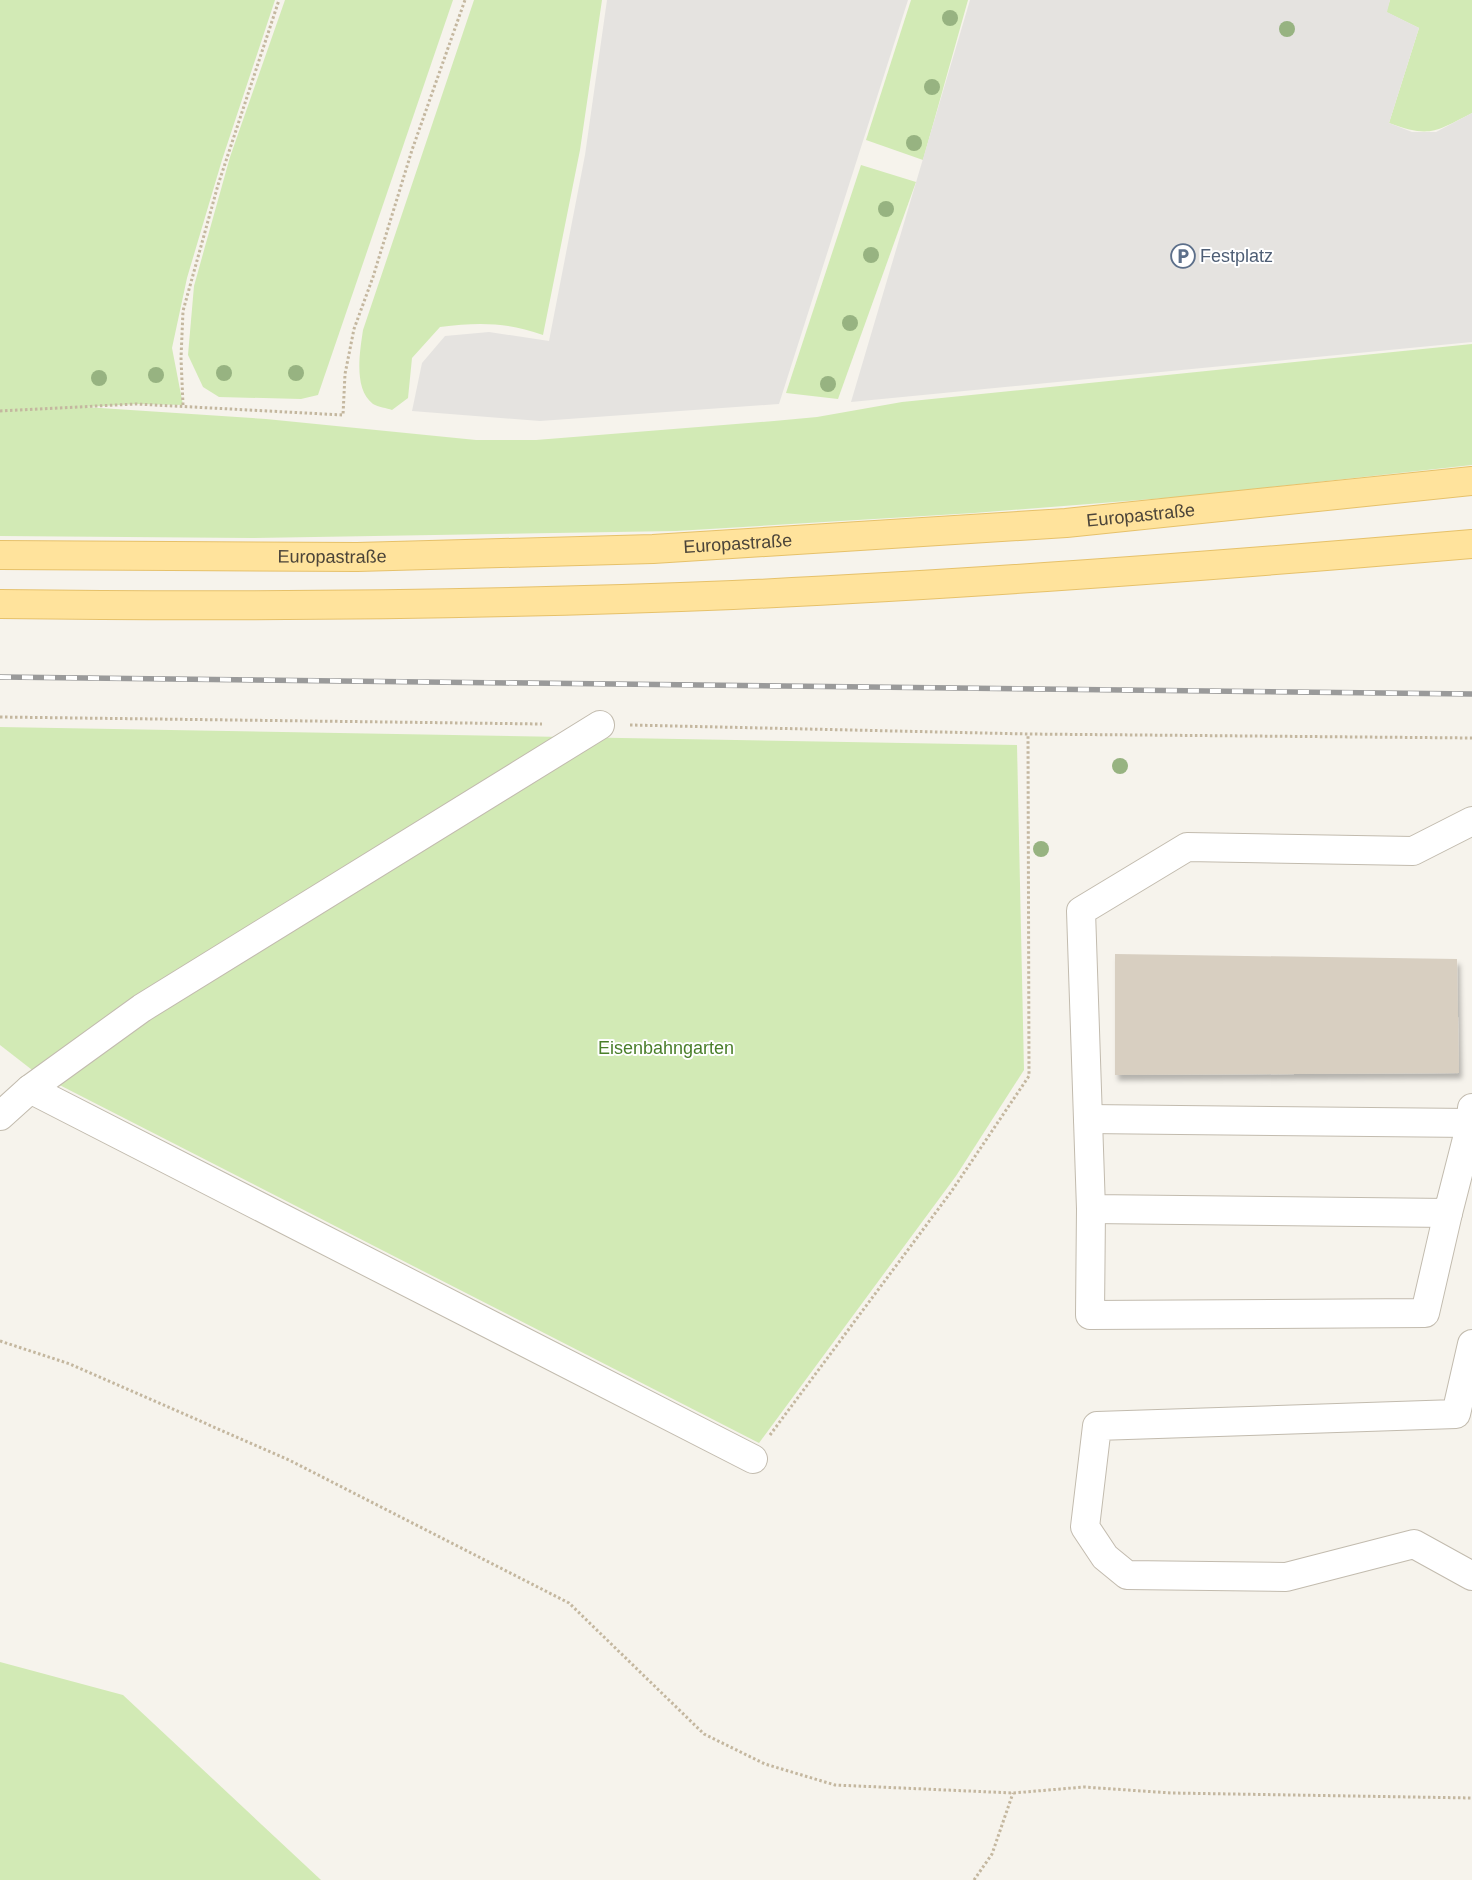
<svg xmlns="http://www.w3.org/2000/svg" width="1472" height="1880" font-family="Helvetica,sans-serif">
<defs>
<filter id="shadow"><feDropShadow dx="3" dy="5.5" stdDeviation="2.5" flood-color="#0004"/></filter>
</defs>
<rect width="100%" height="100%" fill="#f6f3ec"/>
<!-- green -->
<g fill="#d2eab5">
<polygon points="0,0 275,0 222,160 187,278 172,348 183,405 136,404 85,407 266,419 476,440 536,440 774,421 817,417 902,402 1472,344 1472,465 1191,496 974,513 676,531 252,538 0,536"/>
<polygon points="285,0 453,0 318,395 301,399 219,397 203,387 188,355 194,286 230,157"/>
<path d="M474 0H602L580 150 543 335C505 322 479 322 440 327L412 358 408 398 392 410C387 408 378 407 373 404 353 389 360 351 363 330Z"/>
<polygon points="911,0 968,0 923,160 866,140"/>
<path d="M1390 0H1472V113C1435 132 1430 138 1389 123L1419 28 1386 12Z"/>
<polygon points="861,165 916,182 838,399 786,393"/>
<polygon points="0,727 1017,745 1024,1070 956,1176 759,1443 36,1073 0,1045"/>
<polygon points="0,1662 123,1695 321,1880 0,1880"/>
</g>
<!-- parking -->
<g fill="#e5e3e0">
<polygon points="607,0 908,0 779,404 540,421 412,411 422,363 445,336 489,332 549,341 585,155"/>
<polygon points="970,0 1390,0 1387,12 1419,28 1389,123 1412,132 1436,132 1472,113 1472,342 851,402"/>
</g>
<!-- building -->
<polygon fill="#d8cfc1" filter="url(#shadow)" points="1115,954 1457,959 1459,1073 1115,1075"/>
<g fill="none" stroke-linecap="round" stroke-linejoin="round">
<!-- minor casing -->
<g stroke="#c2bbae" stroke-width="30">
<g id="minor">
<polyline points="1472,821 1413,851 1187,847 1081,911 1091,1209 1448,1213 1471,1123 1472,1108"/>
<polyline points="30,1089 753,1459"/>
<polyline points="0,1116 30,1089 142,1008 600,725"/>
<polyline points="1088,1119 1471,1123"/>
<polyline points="1091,1209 1090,1315 1425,1313 1448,1213"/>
<polyline points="1472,1344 1456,1414 1097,1426 1085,1527 1105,1557 1127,1575 1286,1577 1414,1544 1472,1576"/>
</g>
</g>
<!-- major casing -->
<g stroke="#e6c16a" stroke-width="30">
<g id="major">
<path id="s1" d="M0 555 357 557 653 549 1066 523 1472 481"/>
<path d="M0 604C244 607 489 605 733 595 980 584 1226 565 1472 544"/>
</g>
</g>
<!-- path -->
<g stroke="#c4b79f" stroke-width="3" stroke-dasharray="2.5 2.5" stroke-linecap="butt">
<polyline points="183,405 181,358 183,311 218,185 279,0"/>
<polyline points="0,411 136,404 343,415 345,374 354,329 373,277 412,150 465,0"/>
<polyline points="0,717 542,724"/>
<polyline points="630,725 1028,734 1472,738"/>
<polyline points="0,1341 70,1364 289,1460 569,1603 704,1734 765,1764 835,1785 1013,1793 1084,1787 1171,1793 1472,1798"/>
<polyline points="770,1435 951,1192 1029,1076 1028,734"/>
<polyline points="974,1880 992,1854 1013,1793"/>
</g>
<!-- minor -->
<use href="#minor" stroke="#fff" stroke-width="28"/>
<!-- major -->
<use href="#major" stroke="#ffe39c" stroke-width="28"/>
<!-- rail casing -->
<g stroke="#9a9a9a" stroke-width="5.5">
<polyline id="rail" points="0,677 1472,694"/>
</g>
<!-- rail -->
<use href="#rail" stroke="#fff" stroke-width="4" stroke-dasharray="11" stroke-linecap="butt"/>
</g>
<!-- trees -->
<g fill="#97b381">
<circle cx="950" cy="18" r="8"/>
<circle cx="1287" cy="29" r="8"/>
<circle cx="932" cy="87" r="8"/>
<circle cx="914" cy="143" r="8"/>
<circle cx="886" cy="209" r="8"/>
<circle cx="871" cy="255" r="8"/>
<circle cx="850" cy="323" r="8"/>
<circle cx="224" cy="373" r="8"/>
<circle cx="296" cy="373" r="8"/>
<circle cx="156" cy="375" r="8"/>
<circle cx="99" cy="378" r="8"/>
<circle cx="828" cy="384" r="8"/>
<circle cx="1120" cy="766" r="8"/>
<circle cx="1041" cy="849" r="8"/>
</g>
<!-- icons -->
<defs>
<g id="parking-ring" transform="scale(1.25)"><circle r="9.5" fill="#fff" stroke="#5c6f8a" stroke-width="1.5"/><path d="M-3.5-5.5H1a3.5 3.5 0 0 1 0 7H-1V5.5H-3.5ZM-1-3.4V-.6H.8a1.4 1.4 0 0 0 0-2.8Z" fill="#5c6f8a"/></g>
</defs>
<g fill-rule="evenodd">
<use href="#parking-ring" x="1183" y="256"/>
</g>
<g text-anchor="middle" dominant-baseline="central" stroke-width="4" stroke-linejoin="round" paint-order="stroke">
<!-- service labels -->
<g font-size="18" fill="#4e5e75" stroke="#fff" text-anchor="start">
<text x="1200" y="256">Festplatz</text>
</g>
<!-- street labels -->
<g font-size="18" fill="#4b4439" stroke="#fff">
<text stroke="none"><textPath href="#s1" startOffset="1142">Europastraße</textPath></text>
<text stroke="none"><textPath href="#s1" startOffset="738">Europastraße</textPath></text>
<text stroke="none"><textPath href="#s1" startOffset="332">Europastraße</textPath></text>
</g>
<!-- park labels -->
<g font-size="18" fill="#4a7f2a" stroke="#fff">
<text x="666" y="1048">Eisenbahngarten</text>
</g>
</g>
</svg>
